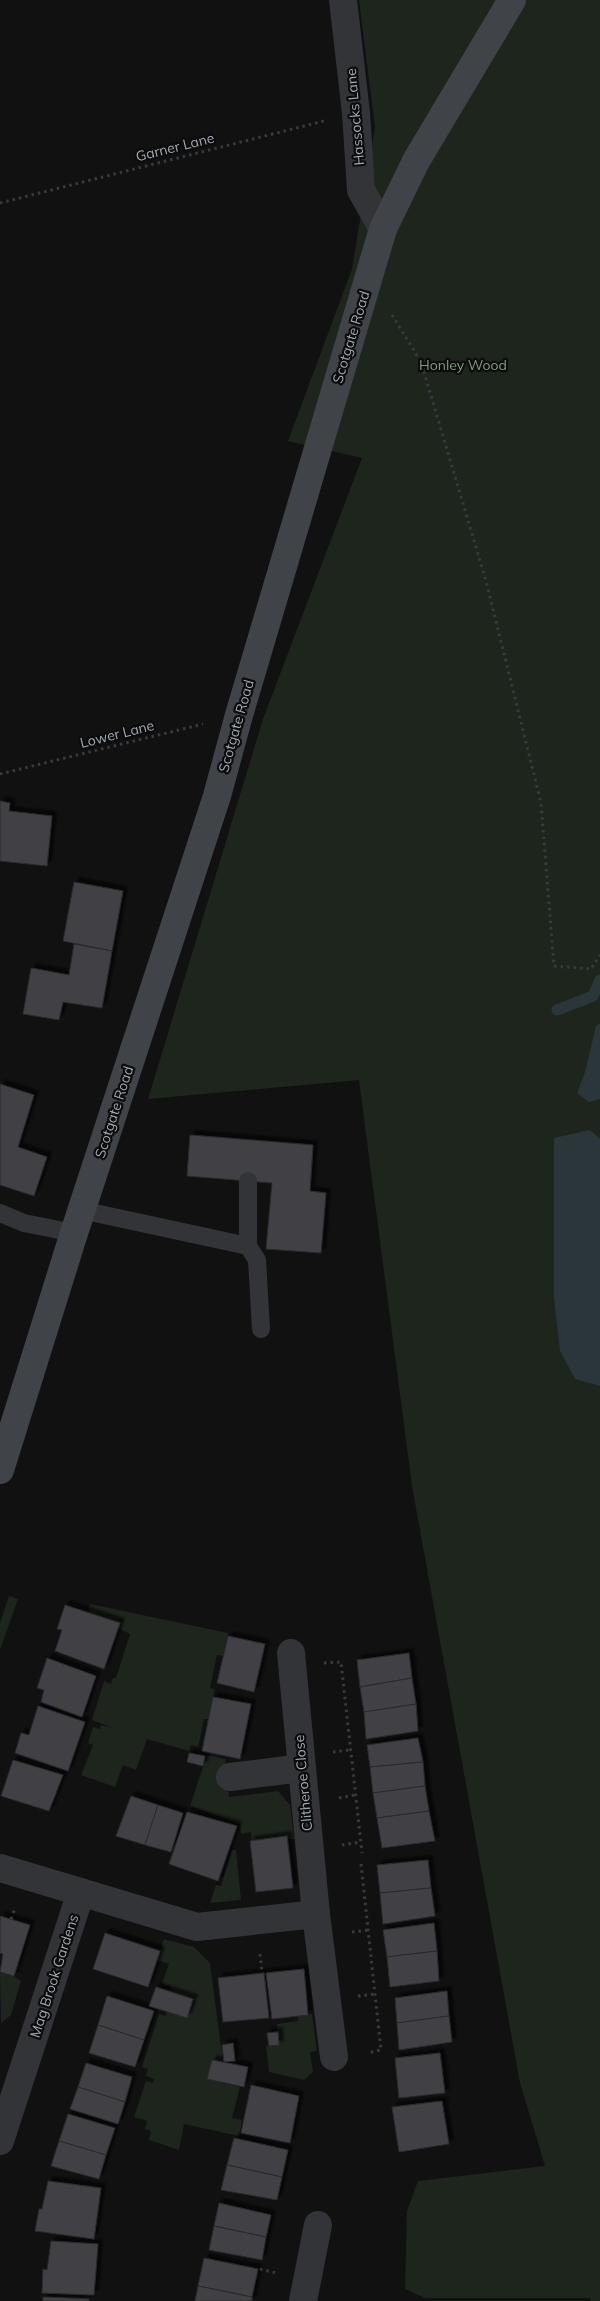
<svg xmlns="http://www.w3.org/2000/svg" width="600" height="2301" font-family="Mulish,sans-serif">
<defs>
<filter id="shadow"><feDropShadow dx="4.5" dy="-4.5" stdDeviation="1" flood-color="#0009"/></filter>
</defs>
<rect width="100%" height="100%" fill="#111112"/>
<!-- green -->
<g fill="#1d251d">
<polygon points="359,0 600,0 600,2301 591,2301 590,2298 425,2298 405,2289 407,2211 418,2181 545,2166 520,2083 412,1486 359,1080 148,1099 263,719 362,458 288,441 352,269 375,128"/>
<polygon points="9,1596 18,1599 0,1650 0,1623"/>
<polygon points="90,1604 228,1633 223,1656 217,1655 210,1688 215,1689 208,1719 204,1719 198,1747 191,1745 189,1751 147,1739 136,1770 123,1765 115,1787 81,1775 93,1745 88,1743 93,1727 100,1729 101,1725 113,1728 92,1720 104,1681 111,1684 113,1678 116,1678 130,1634 118,1628 120,1623 88,1613"/>
<polygon points="207,1755 225,1759 229,1797 278,1791 290,1805 294,1839 288,1839 287,1836 252,1841 251,1832 241,1834 240,1824 190,1806"/>
<polygon points="232,1850 236,1850 241,1900 210,1903 216,1885 221,1886"/>
<polygon points="164,1939 194,1947 210,1963 223,2062 212,2060 207,2079 240,2087 232,2118 242,2120 239,2136 184,2124 179,2150 149,2140 151,2131 145,2129 147,2121 134,2117 146,2081 153,2083 154,2079 146,2076 148,2069 142,2067 159,2014 166,2016 167,2012 187,2018 193,1999 170,1991 171,1987 162,1984 169,1964 157,1960"/>
<polygon points="0,1972 14,1976 21,1981 11,2015 1,2023"/>
<polygon points="312,2014 317,2051 310,2052 313,2072 304,2080 269,2072 266,2046 279,2045 277,2024 298,2021 298,2016"/>
</g>
<!-- water -->
<g fill="#2b363a">
<polygon points="600,1023 600,1099 589,1102 577,1093 585,1072 596,1026"/>
<polygon points="590,1130 600,1139 600,1386 575,1379 560,1351 554,1298 554,1138"/>
</g>
<g fill="none" stroke-linecap="round" stroke-linejoin="round">
<!-- stream -->
<polyline stroke="#2b363a" stroke-width="11" points="557,1010 593,996 600,980"/>
</g>
<!-- building -->
<g fill="#404145" stroke="#2b2b2e" filter="url(#shadow)">
<polygon points="0,801 10,803 9,811 52,816 47,866 0,861"/>
<polygon points="74,882 123,891 112,951 63,941"/>
<polygon points="74,944 112,951 102,1008 63,1002 59,1020 23,1014 31,968 69,975"/>
<polygon points="0,1084 34,1095 18,1147 47,1157 34,1196 0,1185"/>
<polygon points="190,1135 313,1145 310,1191 326,1193 321,1253 266,1249 272,1183 187,1176"/>
<polygon points="65,1605 120,1623 104,1669 55,1651 62,1630 57,1629"/>
<polygon points="228,1636 265,1644 254,1692 217,1683"/>
<polygon points="409,1653 412,1678 360,1687 357,1660"/>
<polygon points="47,1658 96,1676 82,1717 41,1702 44,1690 37,1688"/>
<polygon points="412,1678 416,1704 364,1712 360,1687"/>
<polygon points="213,1697 251,1704 240,1759 202,1751"/>
<polygon points="416,1704 418,1731 366,1739 364,1712"/>
<polygon points="38,1706 85,1722 68,1771 15,1753 21,1733 29,1735"/>
<polygon points="418,1738 423,1762 370,1767 367,1745"/>
<polygon points="189,1753 205,1756 203,1766 187,1762"/>
<polygon points="13,1760 63,1775 49,1811 1,1796"/>
<polygon points="423,1762 425,1786 373,1793 370,1767"/>
<polygon points="425,1786 429,1811 377,1818 373,1793"/>
<polygon points="131,1796 158,1805 145,1845 116,1836"/>
<polygon points="158,1805 183,1813 171,1852 145,1845"/>
<polygon points="429,1811 435,1841 382,1848 377,1818"/>
<polygon points="187,1812 237,1826 218,1881 169,1864"/>
<polygon points="287,1836 293,1888 256,1892 250,1841"/>
<polygon points="428,1860 431,1888 380,1893 377,1865"/>
<polygon points="431,1888 435,1916 383,1924 380,1893"/>
<polygon points="0,1916 30,1925 14,1976 0,1972 3,1954 0,1953"/>
<polygon points="434,1923 437,1951 387,1957 383,1930"/>
<polygon points="105,1933 160,1951 148,1987 93,1969"/>
<polygon points="437,1951 439,1981 390,1987 387,1957"/>
<polygon points="304,1969 308,2015 272,2019 266,1973"/>
<polygon points="264,1973 269,2018 223,2022 218,1978"/>
<polygon points="156,1987 193,1999 187,2018 149,2006"/>
<polygon points="447,1991 449,2016 397,2023 395,1998"/>
<polygon points="107,1996 154,2011 144,2040 98,2025"/>
<polygon points="449,2016 452,2042 399,2050 397,2023"/>
<polygon points="98,2025 144,2040 135,2067 89,2053"/>
<polygon points="278,2032 279,2045 269,2046 267,2033"/>
<polygon points="233,2043 235,2061 224,2062 222,2045"/>
<polygon points="440,2053 445,2093 399,2098 395,2058"/>
<polygon points="212,2060 248,2067 244,2087 207,2079"/>
<polygon points="86,2063 132,2077 125,2102 78,2087"/>
<polygon points="251,2085 299,2096 290,2143 241,2133"/>
<polygon points="78,2087 125,2102 118,2124 70,2109"/>
<polygon points="442,2101 449,2144 399,2152 392,2107"/>
<polygon points="68,2114 115,2128 106,2155 59,2141"/>
<polygon points="234,2138 288,2150 282,2177 227,2165"/>
<polygon points="59,2141 106,2155 99,2179 51,2166"/>
<polygon points="227,2165 282,2177 277,2200 221,2190"/>
<polygon points="48,2181 101,2188 94,2239 35,2231 39,2209 42,2209"/>
<polygon points="219,2203 271,2215 266,2237 214,2226"/>
<polygon points="214,2226 266,2237 262,2260 209,2250"/>
<polygon points="51,2241 98,2244 94,2295 42,2293 43,2269 47,2270"/>
<polygon points="204,2258 258,2269 252,2297 198,2286"/>
<polygon points="198,2286 252,2297 252,2301 195,2301"/>
<polygon points="43,2297 89,2299 89,2301 43,2301"/>
</g>
<g fill="none" stroke-linecap="round" stroke-linejoin="round">
<!-- path -->
<g stroke="#383b3e" stroke-width="3" stroke-dasharray="2.5 4" stroke-linecap="butt">
<polyline points="0,203 324,121"/>
<polyline points="392,315 421,362 486,581 541,803 554,966 591,969 600,955"/>
<polyline points="0,774 203,724"/>
<polyline points="324,1663 341,1662 362,1853"/>
<polyline points="333,1752 349,1750"/>
<polyline points="339,1798 355,1795"/>
<polyline points="342,1845 361,1842"/>
<polyline points="361,1864 381,2050 367,2053"/>
<polyline points="11,1919 15,1908"/>
<polyline points="352,1932 369,1930"/>
<polyline points="260,1954 262,1971"/>
<polyline points="358,1996 375,1994"/>
<polyline points="260,2269 276,2273"/>
</g>
<!-- lane -->
<g stroke="#323437" stroke-width="18">
<polyline points="248,1181 248,1246 257,1260 261,1329"/>
<polyline points="81,1210 248,1246"/>
<polyline points="0,1213 24,1223 74,1233"/>
</g>
<!-- street -->
<g stroke="#323437" stroke-width="28">
<polyline points="343,0 356,113 361,190 383,229"/>
<polyline points="291,1653 316,1914 334,2057"/>
<polyline points="230,1777 302,1768"/>
<polyline points="0,1868 197,1927 316,1914"/>
<polyline points="0,2141 81,1892"/>
<polyline points="303,2301 318,2225"/>
</g>
<!-- secondary -->
<polyline stroke="#404347" stroke-width="28" points="0,1470 74,1233 217,796 239,715 383,229 416,161 512,0"/>
</g>
<g text-anchor="middle" dominant-baseline="central" stroke-width="4.5" stroke-linejoin="round" paint-order="stroke">
<!-- street labels -->
<g font-size="14" fill="#a2aab3" stroke="#0c0c0d">
<text transform="translate(355 117) rotate(-95)">Hassocks Lane</text>
<text transform="translate(175 147) rotate(-14)">Garner Lane</text>
<text transform="translate(351 337) rotate(-73)">Scotgate Road</text>
<text transform="translate(236 726) rotate(-74)">Scotgate Road</text>
<text transform="translate(117 734) rotate(-14)">Lower Lane</text>
<text transform="translate(114 1112) rotate(-72)">Scotgate Road</text>
<text transform="translate(303 1783) rotate(-95)">Clitheroe Close</text>
<text transform="translate(54 1976) rotate(-72)">Mag Brook Gardens</text>
</g>
<!-- park labels -->
<g font-size="14" fill="#7e9d7a" stroke="#0c0c0d">
<text x="463" y="365">Honley Wood</text>
</g>
</g>
</svg>
